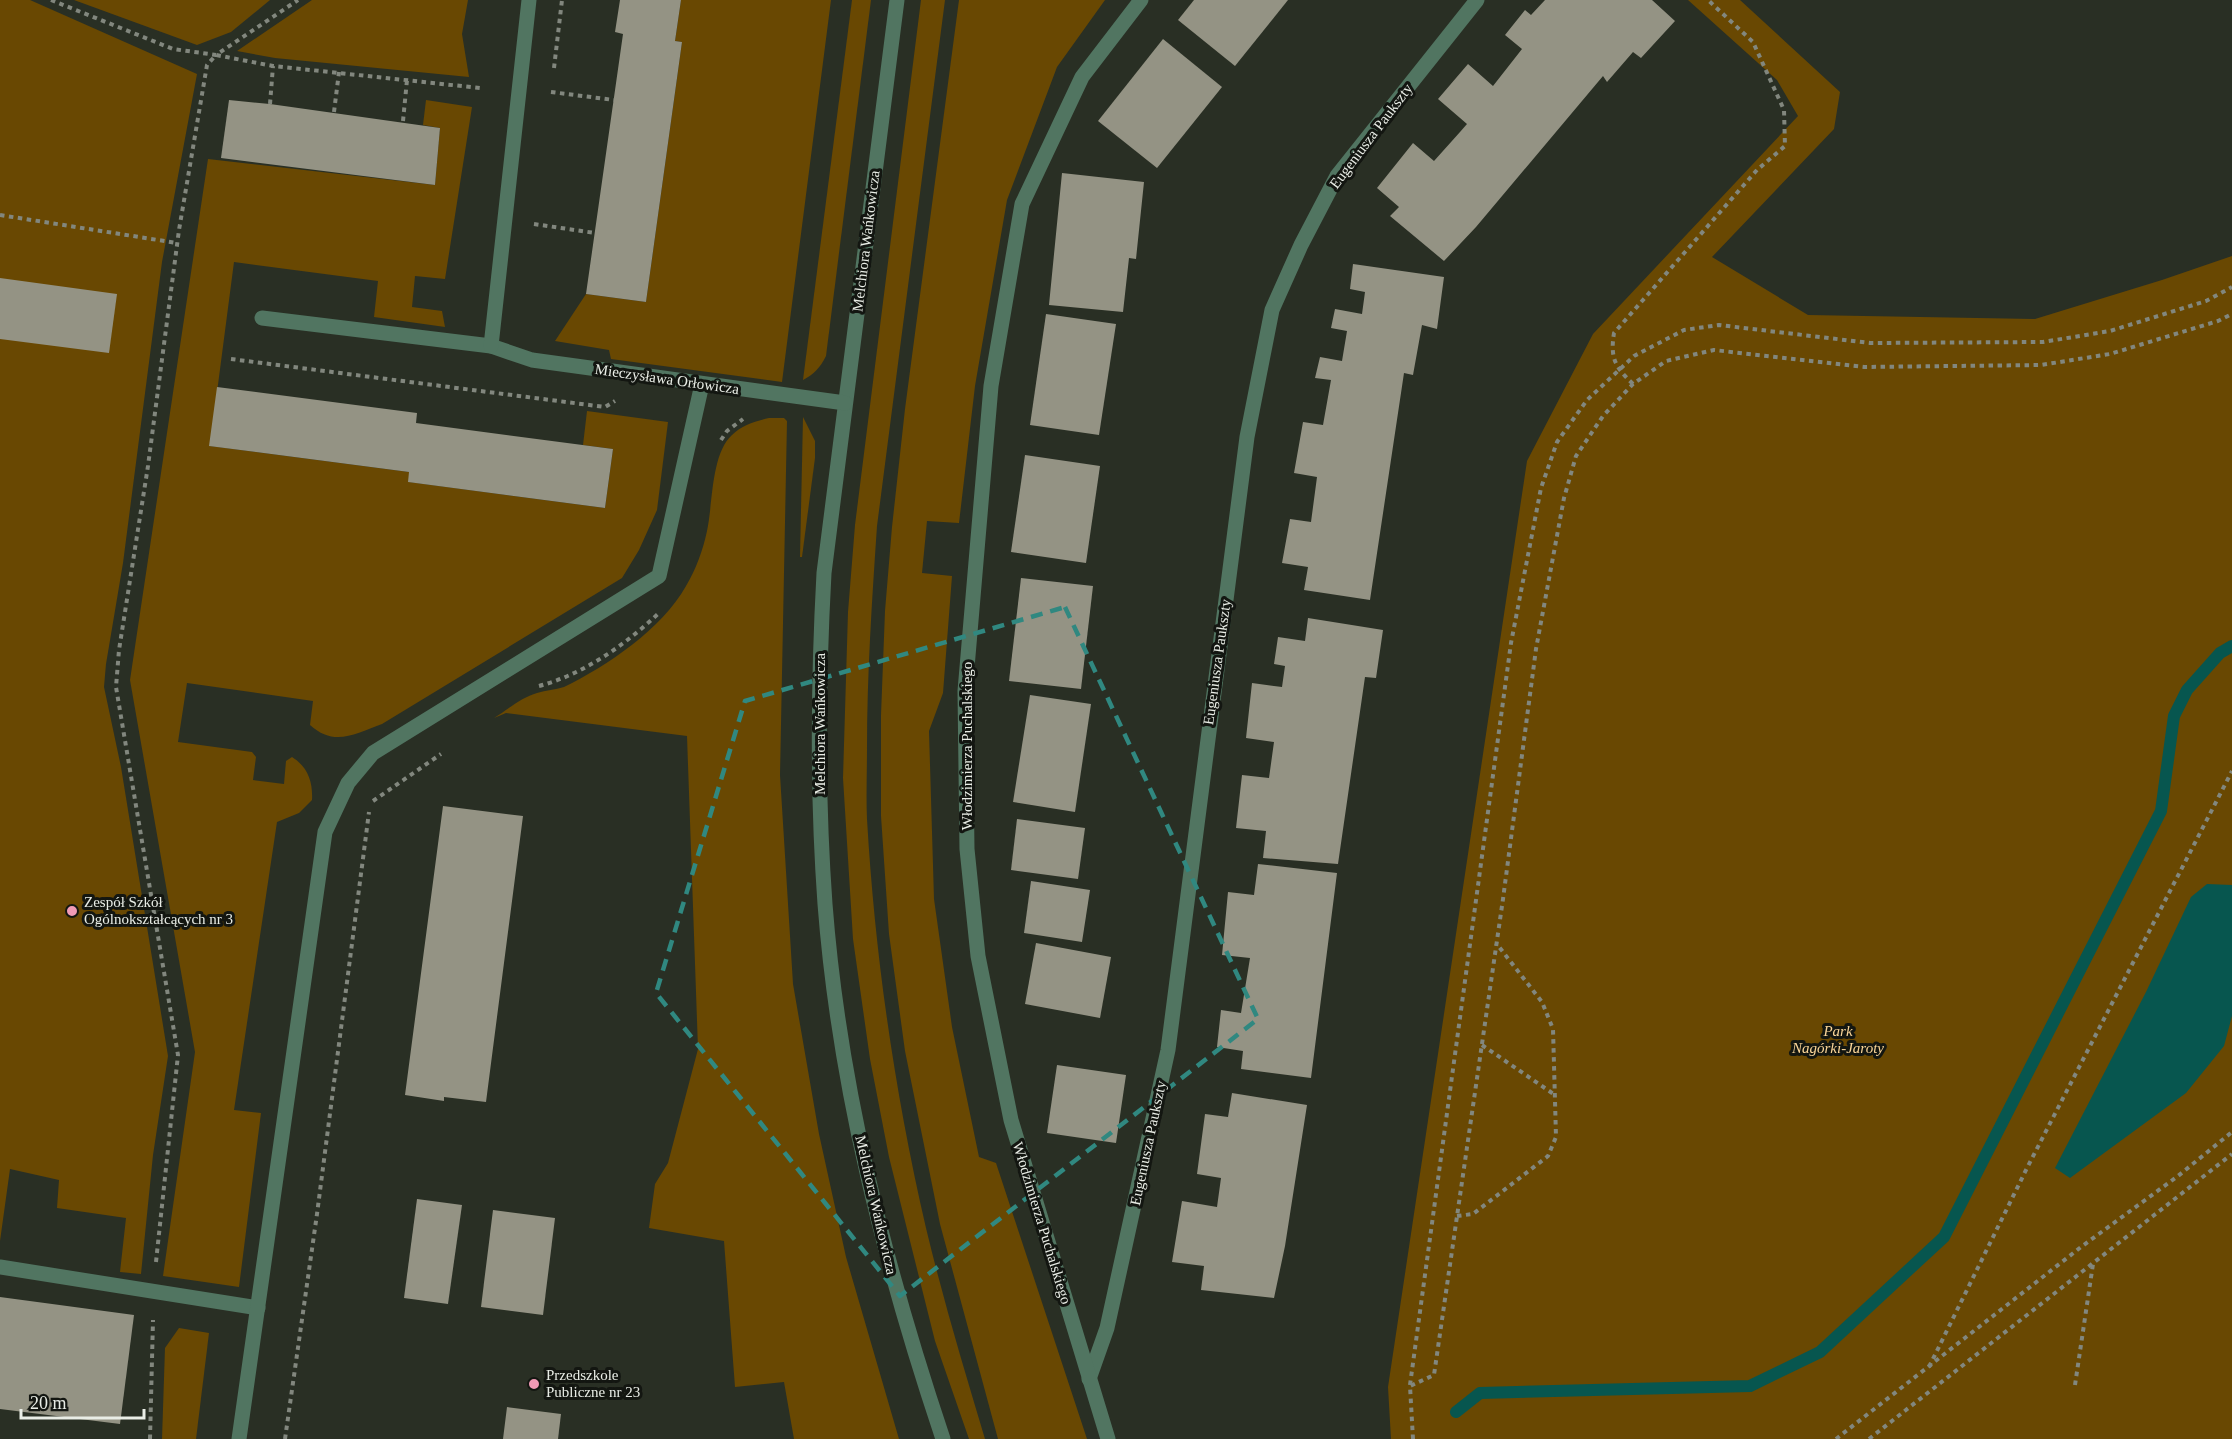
<svg xmlns="http://www.w3.org/2000/svg" width="2232" height="1439" font-family="'Times New Roman',serif">
<rect width="100%" height="100%" fill="#292f24"/>
<!-- green -->
<g fill="#694802">
<polygon points="0,0 30,0 197,74 162,262 123,563 106,664 104,687 121,767 168,1056 153,1155 141,1274 120,1272 126,1218 57,1208 59,1180 10,1169 0,1241"/>
<polygon points="74,0 270,0 231,32 197,45"/>
<polygon points="312,0 468,0 462,34 469,77 275,58 237,51"/>
<polygon points="681,0 831,0 782,382 611,359 609,350 555,341 586,294 646,302 682,42 675,41"/>
<path d="M852 0H871L826 356C820 368 814 374 803 380Z"/>
<path d="M921 0H945L877 526C872 600 867 674 867 749 867 772 866 796 867 819 875 957 895 1094 926 1228 943 1299 964 1369 985 1439H969L935 1341 889 1157 870 1059 853 939 843 778 848 612 855 525Z"/>
<polygon points="959,0 1105,0 1057,67 1007,200 975,386 959,523 927,521 922,573 952,576 943,693 929,731 934,899 952,1027 979,1157 996,1163 1087,1439 998,1439 940,1224 905,1051 889,934 881,816 881,715 885,611 892,527 905,409"/>
<polygon points="1688,0 1740,0 1840,92 1834,129 1712,257 1808,315 2035,319 2162,280 2232,256 2232,1439 1391,1439 1388,1387 1527,461 1593,334 1798,116 1777,80"/>
<path d="M426 100 472 107 445 279 415 276 412 307 442 311 445 327 374 317 378 281 234 262 210 446 409 472V482L605 508 613 449 583 445 587 411 668 422 657 510 639 550 622 578 382 724C355 734 334 747 310 725L313 701 187 683 178 742 252 752 256 757 253 780 284 784 286 761 292 757C308 767 313 782 312 800L299 813 277 822 234 1110 261 1113 239 1287 163 1276 195 1052 130 680 208 159 435 185 440 128 423 125Z"/>
<polygon points="803,417 815,441 815,458 802,557 800,557"/>
<path d="M769 418H784L787 421 780 775 793 984 819 1134 846 1257 899 1439H794L784 1382 735 1387 724 1241 649 1228 655 1184 668 1163 698 1049 687 736 506 713 494 718C507 710 522 697 537 693 546 690 555 690 564 687 607 666 662 629 686 586 696 569 703 550 707 531 713 503 711 454 732 435 742 425 755 421 769 418Z"/>
<polygon points="179,1328 209,1333 196,1439 162,1439 165,1348"/>
</g>
<!-- water -->
<polygon fill="#07564f" points="2207,884 2232,885 2232,1016 2224,1046 2186,1093 2070,1178 2055,1168 2146,992 2191,897"/>
<g fill="none" stroke-linecap="round" stroke-linejoin="round">
<!-- stream -->
<polyline stroke="#07564f" stroke-width="12" points="1456,1412 1480,1393 1750,1386 1820,1352 1944,1237 2161,811 2174,716 2187,690 2220,653 2232,646"/>
</g>
<!-- building -->
<g fill="#949384">
<polygon points="620,0 681,0 675,41 682,42 646,302 586,294 623,34 615,32"/>
<polygon points="1194,0 1288,0 1235,66 1178,20"/>
<polygon points="1545,0 1652,0 1675,21 1641,58 1633,52 1607,82 1603,76 1476,227 1444,261 1390,216 1399,207 1377,188 1413,143 1434,161 1460,132 1467,124 1438,99 1468,64 1493,86 1522,49 1505,35 1525,10 1531,15"/>
<polygon points="1163,39 1222,87 1157,168 1098,121"/>
<polygon points="229,100 270,104 440,128 435,185 221,158"/>
<polygon points="1062,173 1144,182 1136,259 1129,258 1123,312 1049,305"/>
<polygon points="1353,264 1444,277 1437,329 1422,325 1413,375 1404,373 1370,600 1304,590 1308,567 1282,563 1290,519 1311,522 1317,477 1294,473 1303,422 1323,425 1331,380 1315,378 1320,357 1342,361 1347,331 1331,328 1335,309 1362,314 1365,292 1350,289"/>
<polygon points="0,278 117,294 109,353 0,339"/>
<polygon points="1046,314 1116,324 1099,435 1030,425"/>
<polygon points="217,387 417,413 416,423 613,449 605,508 408,482 409,472 209,446"/>
<polygon points="1025,455 1100,466 1086,563 1011,552"/>
<polygon points="1021,578 1093,586 1081,689 1009,681"/>
<polygon points="1308,618 1383,630 1376,678 1365,677 1338,864 1263,858 1266,831 1236,828 1242,775 1269,778 1274,742 1246,738 1252,683 1282,687 1285,666 1274,664 1278,637 1305,641"/>
<polygon points="1030,695 1091,704 1075,812 1013,802"/>
<polygon points="443,806 523,816 486,1102 444,1097 444,1101 405,1095"/>
<polygon points="1017,819 1085,828 1078,879 1011,870"/>
<polygon points="1258,864 1337,873 1311,1078 1241,1069 1243,1051 1217,1047 1221,1010 1241,1013 1250,958 1222,955 1228,892 1254,895"/>
<polygon points="1031,881 1090,890 1082,942 1024,933"/>
<polygon points="1036,943 1111,957 1100,1018 1025,1004"/>
<polygon points="1057,1065 1126,1075 1116,1143 1047,1133"/>
<polygon points="1232,1093 1307,1105 1285,1246 1274,1298 1201,1290 1204,1266 1172,1262 1182,1201 1217,1207 1221,1178 1197,1174 1205,1114 1228,1117"/>
<polygon points="417,1199 462,1205 448,1304 404,1298"/>
<polygon points="493,1210 555,1218 543,1315 481,1307"/>
<polygon points="0,1297 134,1315 120,1424 0,1409"/>
<polygon points="507,1407 561,1414 558,1439 503,1439"/>
</g>
<g fill="none" stroke-linecap="round" stroke-linejoin="round">
<!-- path -->
<g stroke="#82877e" stroke-width="4" stroke-dasharray="4.5 4.5" stroke-linecap="butt">
<polyline points="51,0 173,49 216,55 298,0"/>
<polyline points="554,68 562,0"/>
<polyline points="551,92 614,100"/>
<polyline points="270,104 273,66"/>
<polyline points="334,112 339,72"/>
<polyline points="403,121 407,80"/>
<polyline points="0,215 177,243"/>
<polyline points="534,224 595,233"/>
<polyline points="231,359 605,407 615,401"/>
<path d="M1633 384C1615 367 1610 358 1614 333L1757 170 1785 146 1784 110 1753 42 1708 0"/>
<polyline points="721,440 727,431 743,419"/>
<path d="M539 686C584 674 625 645 659 613"/>
<polyline points="373,801 441,754"/>
<polyline points="1482,1045 1555,1095"/>
<polyline points="1457,1216 1473,1214 1548,1156 1556,1137 1553,1029 1542,1002 1496,943"/>
<polyline points="156,1262 178,1055 116,687 119,650 148,466 179,230 207,65 216,55 273,66 480,88"/>
<polyline points="1929,1367 2027,1168 2232,771"/>
<polyline points="1410,1385 1511,643 1541,488 1557,442 1587,400 1634,356 1684,330 1719,325 1870,343 2043,342 2110,331 2206,301 2232,287"/>
<polyline points="2075,1385 2093,1264"/>
<polyline points="150,1439 153,1320"/>
<polyline points="285,1439 317,1214 369,812"/>
<polyline points="1413,1439 1410,1386 1434,1375 1503,899 1536,649 1564,498 1576,456 1603,416 1633,384 1666,361 1714,350 1864,367 2041,365 2110,354 2218,321 2232,314"/>
<polyline points="1836,1439 2081,1247 2178,1176 2232,1132"/>
<polyline points="1869,1439 2232,1154"/>
</g>
<!-- minor -->
<g stroke="#517561" stroke-width="15">
<path d="M897 0 824 573C818 683 817 794 825 904 839 1086 885 1266 943 1439"/>
<polyline points="262,318 491,346 532,360 845,403"/>
<polyline points="491,346 529,0"/>
<polyline points="0,1267 258,1308"/>
<polyline points="1089,1379 1107,1328 1168,1050 1247,437 1272,310 1301,245 1337,176 1477,0"/>
<polyline points="239,1439 325,832 348,783 373,753 659,576 702,384"/>
<polyline points="1108,1439 1011,1120 978,956 967,849 965,691 991,386 1022,204 1082,77 1141,0"/>
</g>
</g>
<!-- marked area -->
<path fill="none" stroke="#308880" stroke-width="4.5" stroke-dasharray="12 8" stroke-linejoin="round" d="M1065 607 1258 1019 900 1296 656 993 745 701Z"/>
<!-- markers -->
<g fill="#f09ab5" stroke="#131611" stroke-width="2">
<circle cx="72" cy="911" r="6"/>
<circle cx="534" cy="1384" r="6"/>
</g>
<g text-anchor="middle" dominant-baseline="central" stroke-width="6" stroke-linejoin="round" paint-order="stroke">
<!-- street labels -->
<g font-size="15" fill="#e9ede6" stroke="#131611">
<text transform="translate(1371 136) rotate(-53)">Eugeniusza Paukszty</text>
<text transform="translate(866 241) rotate(-83)">Melchiora Wańkowicza</text>
<text transform="translate(667 379) rotate(8)">Mieczysława Orłowicza</text>
<text transform="translate(1217 662) rotate(-82)">Eugeniusza Paukszty</text>
<text transform="translate(820 724) rotate(-90)">Melchiora Wańkowicza</text>
<text transform="translate(967 746) rotate(-90)">Włodzimierza Puchalskiego</text>
<text transform="translate(1148 1143) rotate(-78)">Eugeniusza Paukszty</text>
<text transform="translate(876 1205) rotate(77)">Melchiora Wańkowicza</text>
<text transform="translate(1042 1223) rotate(73)">Włodzimierza Puchalskiego</text>
</g>
<!-- poi labels -->
<g font-size="15" fill="#e9ede6" stroke="#131611" text-anchor="start">
<text x="84" y="902">Zespół Szkół<tspan x="84" dy="17">Ogólnokształcących nr 3</tspan></text>
<text x="546" y="1375">Przedszkole<tspan x="546" dy="17">Publiczne nr 23</tspan></text>
</g>
<!-- park labels -->
<g font-size="15" font-style="italic" fill="#fad598" stroke="#131611">
<text x="1838" y="1031">Park<tspan x="1838" dy="17">Nagórki-Jaroty</tspan></text>
</g>
</g>
<!-- scale -->
<path d="M21 1409v9h123v-9" fill="none" stroke="#e9ede6" stroke-width="3"/>
<text x="30" y="1409" font-size="18" fill="#e9ede6" stroke="#131611" stroke-width="4.5" paint-order="stroke">20 m</text>
</svg>
